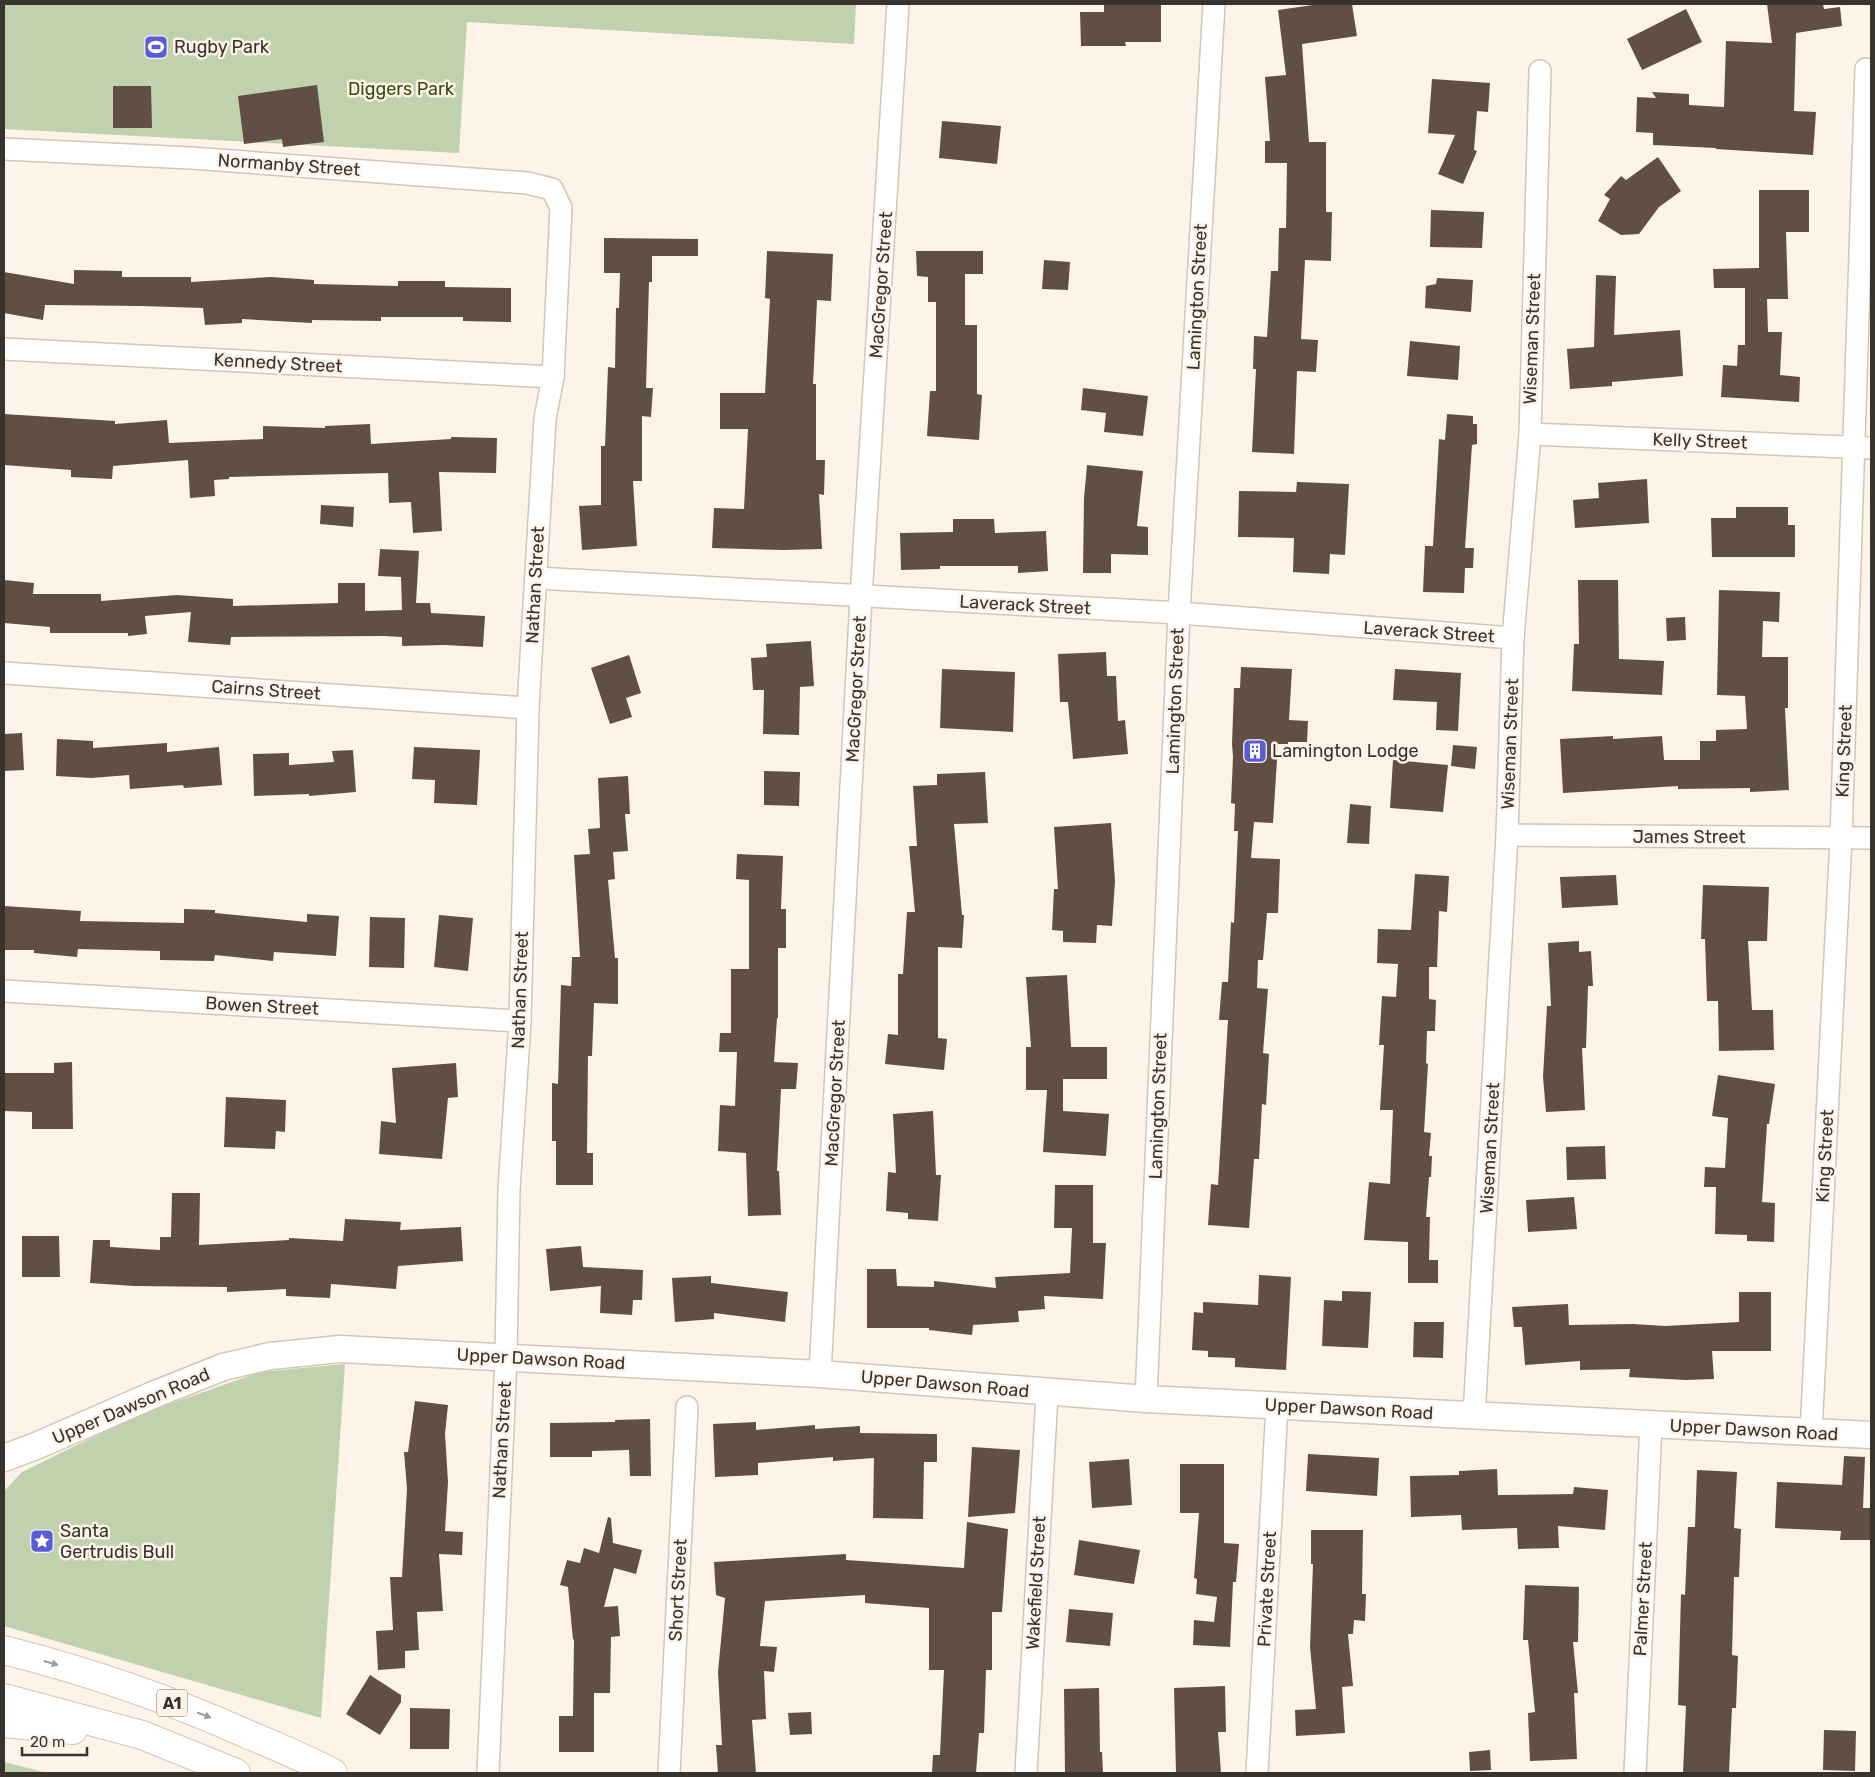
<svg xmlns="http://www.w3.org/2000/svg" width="1875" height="1777" font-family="Rubik,sans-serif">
<rect width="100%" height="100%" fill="#fdf3e9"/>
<!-- green -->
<g fill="#bfd1ad">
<polygon points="4,4 856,4 854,44 467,22 459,153 4,129"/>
<polygon points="345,1364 321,1718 4,1626 4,1491 22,1472 138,1415 260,1372"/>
<polygon points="4,1762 44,1772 50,1773 4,1773"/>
</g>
<!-- building -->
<g fill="#614f46">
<polygon points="1104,4 1161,4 1161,42 1125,42 1126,46 1081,46 1080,12 1104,12"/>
<polygon points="1320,4 1352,4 1357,36 1302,44 1309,142 1326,142 1326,212 1332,212 1331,261 1305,260 1301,339 1318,340 1316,372 1297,371 1294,454 1252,452 1256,369 1253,369 1254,336 1267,337 1271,271 1278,271 1279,228 1286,228 1287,163 1265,163 1265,141 1270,141 1265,77 1286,75 1278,10"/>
<polygon points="1767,4 1823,4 1824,9 1840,7 1842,26 1796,33 1794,111 1816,112 1813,155 1716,149 1716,148 1653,145 1653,133 1636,132 1637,97 1656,98 1652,92 1689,94 1689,105 1724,107 1726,41 1772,43"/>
<polygon points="1686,9 1702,42 1642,70 1627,39"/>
<polygon points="1432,79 1490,83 1488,112 1477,111 1474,150 1477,151 1463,184 1438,174 1455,135 1428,133"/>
<polygon points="317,85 324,142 283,147 282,139 244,144 238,96"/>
<polygon points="113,86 151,86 152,128 113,128"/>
<polygon points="942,121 1001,126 997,164 939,158"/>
<polygon points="1658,157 1681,191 1659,207 1639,234 1621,235 1598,221 1610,199 1604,195 1621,176 1626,180"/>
<polygon points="1759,190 1809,190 1809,232 1786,232 1788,299 1767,299 1768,332 1782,332 1780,375 1800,377 1799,402 1721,397 1723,365 1737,366 1738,345 1745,345 1745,288 1714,288 1713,269 1759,268"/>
<polygon points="1431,210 1484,212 1482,248 1430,247"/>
<polygon points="604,238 698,239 698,256 652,256 652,282 649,282 646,388 653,388 651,417 642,416 642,481 633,481 637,546 582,550 579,506 601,505 601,446 605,446 608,367 615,368 616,308 619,308 620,273 604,273"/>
<polygon points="767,251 833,254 831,301 817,300 813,384 816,384 816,460 825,460 824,495 819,494 822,549 783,550 712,548 714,508 744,509 748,429 720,429 720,393 765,393 770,299 765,298"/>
<polygon points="916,251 983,251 983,274 965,274 965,325 977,325 977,394 982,395 979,440 927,436 930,391 936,391 936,302 928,302 928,277 917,276"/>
<polygon points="1044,260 1070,262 1068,290 1042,289"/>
<polygon points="74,270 122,271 122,277 191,277 191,282 271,277 314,280 314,284 398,286 398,281 445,281 445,287 511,288 511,322 463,321 463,317 381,317 381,321 312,320 312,323 242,319 242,323 205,325 203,308 141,306 45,305 43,320 4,313 4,272 74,284"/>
<polygon points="1596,275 1616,276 1614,335 1680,330 1683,376 1612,382 1612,386 1570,389 1567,349 1594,347"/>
<polygon points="1437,278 1473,280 1471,312 1425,308 1426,286 1436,284"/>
<polygon points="1410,341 1460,346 1458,380 1407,376"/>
<polygon points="1083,388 1148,396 1143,436 1104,432 1106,413 1081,410"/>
<polygon points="4,414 115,421 115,424 167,420 169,443 263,439 263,426 325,428 325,426 370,424 371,444 451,439 451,437 497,438 496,473 439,472 442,531 413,533 411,502 389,503 388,473 229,477 229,479 214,480 215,496 190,498 188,460 113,466 112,479 71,477 71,470 4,465"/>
<polygon points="1447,414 1473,416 1473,424 1477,424 1477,444 1472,445 1465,548 1474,548 1473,568 1465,568 1464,593 1423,592 1425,546 1433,546 1439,439 1445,440"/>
<polygon points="1087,465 1143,471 1137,526 1148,527 1148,555 1111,554 1111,573 1083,573 1084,498"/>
<polygon points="1647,479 1649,523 1575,528 1573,500 1599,498 1598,483"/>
<polygon points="1297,482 1349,484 1345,555 1330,554 1329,574 1293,572 1294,538 1238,537 1239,491 1296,492"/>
<polygon points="321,505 354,507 353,527 320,524"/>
<polygon points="1736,507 1788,507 1788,525 1795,525 1795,557 1712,557 1711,518 1736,518"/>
<polygon points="953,519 994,519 995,533 1046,531 1048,571 1018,573 1018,566 940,566 940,569 901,570 900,533 953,532"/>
<polygon points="380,549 419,551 416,603 430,603 431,613 485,616 483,647 445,645 402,646 402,637 384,636 231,637 230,645 188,642 191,612 145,616 147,634 128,636 128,633 50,633 50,627 4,623 4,580 34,583 33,594 101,594 101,601 177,595 233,599 233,606 338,603 338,583 365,583 365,611 402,610 401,577 378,576"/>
<polygon points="1578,580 1618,580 1619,659 1664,661 1662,695 1572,691 1574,644 1579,644"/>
<polygon points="1719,590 1780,592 1779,622 1763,621 1762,657 1788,657 1788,708 1785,708 1789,790 1750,792 1750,788 1678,789 1678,786 1563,793 1560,739 1613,736 1613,739 1662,736 1664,760 1700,760 1700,741 1716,741 1716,730 1747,729 1745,696 1717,695"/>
<polygon points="1685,617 1686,640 1667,641 1666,618"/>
<polygon points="811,641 814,686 800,687 799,735 763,734 764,690 753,690 751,658 767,657 766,644"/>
<polygon points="1106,652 1107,676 1116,676 1118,721 1125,720 1128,754 1073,759 1068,702 1060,702 1058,654"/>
<polygon points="629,655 641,693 626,698 632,717 610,724 591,668"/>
<polygon points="1241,667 1292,669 1289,720 1308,721 1307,742 1288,742 1288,744 1278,744 1273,823 1254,822 1251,858 1280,859 1278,913 1267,913 1263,960 1258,960 1257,988 1268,989 1263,1053 1269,1054 1266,1105 1262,1104 1259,1159 1254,1159 1249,1228 1208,1225 1211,1184 1218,1185 1228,1020 1219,1020 1222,982 1228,982 1231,922 1234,923 1238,831 1234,831 1235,804 1231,803 1233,757 1232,744 1234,688 1240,688"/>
<polygon points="942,669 1015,672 1013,732 940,728"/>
<polygon points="1395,669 1461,673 1458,731 1436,730 1437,702 1393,700"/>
<polygon points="22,733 24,770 4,771 4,734"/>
<polygon points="57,739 93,741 93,748 167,743 167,752 219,747 222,785 184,788 183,785 130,789 129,775 91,778 56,776"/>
<polygon points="1453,745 1477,747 1475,769 1451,766"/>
<polygon points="414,747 480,750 477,805 434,803 435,780 412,779"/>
<polygon points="353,750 356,792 309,796 309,794 254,796 253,754 289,753 289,765 334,762 332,751"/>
<polygon points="1393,760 1448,765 1443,812 1390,808"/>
<polygon points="764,771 800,772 799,806 764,805"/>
<polygon points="985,772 988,823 954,824 962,915 964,915 962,948 938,947 938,1038 947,1039 944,1070 885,1064 888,1034 898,1035 898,974 903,974 907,912 915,912 909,846 917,846 913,786 937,785 937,774"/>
<polygon points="628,776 630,814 625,814 628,851 613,852 615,879 608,880 615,958 618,958 618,1004 594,1003 592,1056 588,1056 587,1153 593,1153 593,1185 556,1185 556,1141 552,1141 552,1083 558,1084 561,985 571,986 572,957 580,957 574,855 590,854 588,829 600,828 598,778"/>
<polygon points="1350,804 1371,806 1369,844 1347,843"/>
<polygon points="1111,823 1115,881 1112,926 1097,925 1096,943 1063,942 1063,931 1052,930 1054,889 1058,889 1054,827"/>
<polygon points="737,854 783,856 781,909 786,909 786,948 778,948 778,1018 777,1018 774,1062 798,1063 796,1089 781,1089 777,1171 779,1171 781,1215 748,1216 746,1153 718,1151 720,1105 735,1106 737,1052 719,1052 720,1033 731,1033 731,969 749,969 749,880 736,879"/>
<polygon points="1415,874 1449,876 1447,912 1439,911 1437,967 1429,967 1429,999 1436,1000 1435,1031 1427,1031 1426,1063 1428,1064 1424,1132 1431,1133 1429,1156 1432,1156 1431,1177 1429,1177 1426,1217 1430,1217 1429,1260 1438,1260 1438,1283 1408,1283 1408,1242 1364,1240 1369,1182 1390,1184 1393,1110 1380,1110 1384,1045 1379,1045 1382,996 1396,997 1398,964 1377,963 1378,929 1411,930"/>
<polygon points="1616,875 1618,905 1562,908 1560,877"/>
<polygon points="1703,885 1769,887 1767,941 1748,941 1752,1010 1773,1010 1774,1050 1719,1051 1718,1001 1707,1001 1705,939 1701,939"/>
<polygon points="4,906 81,911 80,921 184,923 184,909 215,910 215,913 307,922 307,914 339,916 336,956 274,952 273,961 215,955 214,961 160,960 160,951 78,949 77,957 34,953 34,950 4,950"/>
<polygon points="439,915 473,918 468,971 434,967"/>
<polygon points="370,917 405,918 404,968 369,967"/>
<polygon points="1579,941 1579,952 1591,951 1593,986 1588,986 1586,1048 1582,1048 1585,1110 1546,1112 1543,1077 1547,1006 1551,1006 1548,943"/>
<polygon points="1067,975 1071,1047 1107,1047 1107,1079 1063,1079 1063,1111 1109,1114 1106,1156 1043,1152 1047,1090 1026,1090 1026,1047 1031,1047 1026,977"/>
<polygon points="72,1062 73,1129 32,1129 32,1112 4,1111 4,1073 54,1073 54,1063"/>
<polygon points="456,1063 458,1097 448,1098 442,1159 379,1154 381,1121 396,1123 392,1068"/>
<polygon points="1718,1075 1775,1084 1769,1124 1767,1124 1762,1202 1775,1203 1774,1242 1747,1241 1747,1235 1715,1234 1716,1187 1704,1187 1705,1167 1725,1168 1728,1118 1712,1116"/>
<polygon points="226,1097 286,1100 285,1132 276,1131 275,1149 224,1147"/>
<polygon points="933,1111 936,1175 941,1175 938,1221 908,1219 908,1213 886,1211 888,1172 896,1173 893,1114"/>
<polygon points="1605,1146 1606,1179 1567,1180 1566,1147"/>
<polygon points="1055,1185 1093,1185 1093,1243 1106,1243 1103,1299 1044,1296 1045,1309 1018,1311 1019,1322 973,1325 972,1335 929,1330 929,1328 867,1328 867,1269 896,1269 897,1286 934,1287 934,1281 996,1288 995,1277 1070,1273 1072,1228 1054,1228"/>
<polygon points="172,1193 200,1193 199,1245 289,1240 289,1238 343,1241 345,1219 401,1222 400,1230 461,1227 463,1261 398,1266 396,1289 331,1284 330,1298 286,1296 286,1289 227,1292 227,1287 134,1286 90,1283 93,1240 110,1240 110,1247 160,1250 160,1237 171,1237"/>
<polygon points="1574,1197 1577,1229 1528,1232 1526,1200"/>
<polygon points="22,1236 59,1236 60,1277 22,1277"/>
<polygon points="581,1246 583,1267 643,1270 642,1300 633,1300 632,1315 600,1313 601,1286 550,1291 546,1249"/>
<polygon points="1259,1275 1291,1277 1286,1370 1235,1367 1235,1358 1208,1357 1208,1351 1192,1350 1194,1312 1203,1313 1203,1302 1258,1305"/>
<polygon points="711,1276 711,1283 788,1292 785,1322 714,1313 714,1319 675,1322 672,1278"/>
<polygon points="1342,1291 1371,1292 1368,1348 1322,1346 1324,1300 1342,1301"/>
<polygon points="1739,1292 1771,1292 1771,1351 1712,1351 1714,1379 1686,1380 1629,1377 1630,1369 1580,1370 1580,1361 1525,1365 1522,1327 1514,1327 1512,1307 1568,1304 1569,1325 1633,1324 1665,1326 1739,1322"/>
<polygon points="1414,1322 1444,1322 1443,1358 1413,1357"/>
<polygon points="415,1401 448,1405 445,1434 448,1482 445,1531 463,1532 462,1555 439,1554 443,1611 417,1612 419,1650 405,1651 405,1668 378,1670 376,1631 393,1630 390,1577 402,1577 407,1489 404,1452 408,1452"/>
<polygon points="650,1419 651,1476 630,1476 629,1450 592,1451 592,1457 550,1457 550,1423 615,1422 615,1420"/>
<polygon points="756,1422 756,1430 815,1425 815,1429 860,1426 860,1433 937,1434 937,1462 924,1462 923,1519 873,1518 874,1458 833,1461 833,1457 758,1463 758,1475 715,1477 713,1424"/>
<polygon points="972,1447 1020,1450 1015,1513 968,1517"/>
<polygon points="1308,1454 1379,1458 1377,1496 1306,1491"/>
<polygon points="1844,1456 1865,1457 1863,1508 1871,1508 1871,1540 1840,1540 1841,1531 1775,1528 1777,1482 1842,1485"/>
<polygon points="1129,1459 1132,1505 1092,1508 1089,1462"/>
<polygon points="1180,1464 1224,1464 1224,1543 1239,1544 1236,1582 1233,1582 1230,1647 1193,1645 1194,1620 1214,1622 1217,1597 1196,1594 1197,1579 1194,1578 1199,1513 1180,1513"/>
<polygon points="1497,1469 1498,1495 1573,1494 1574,1487 1608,1490 1605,1530 1558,1526 1559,1548 1518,1549 1517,1528 1462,1530 1461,1515 1411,1517 1410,1476 1459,1475 1459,1471"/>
<polygon points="1697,1470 1737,1472 1734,1528 1741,1529 1739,1577 1734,1577 1732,1655 1738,1656 1736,1708 1732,1708 1729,1773 1683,1773 1686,1706 1678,1705 1681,1594 1685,1595 1688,1527 1695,1527"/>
<polygon points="608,1517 611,1518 613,1543 642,1550 636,1574 614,1568 604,1607 618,1606 620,1636 611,1637 610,1693 594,1693 594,1752 559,1752 559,1716 573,1716 574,1639 573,1640 568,1587 560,1585 567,1560 580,1563 584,1548 599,1553"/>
<polygon points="967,1522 1008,1529 1002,1612 992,1612 992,1670 986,1670 984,1733 979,1733 976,1773 932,1773 933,1755 940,1755 944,1670 929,1670 929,1608 865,1603 865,1595 765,1601 760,1646 777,1647 774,1672 764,1671 766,1719 752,1720 756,1773 718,1773 716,1745 722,1745 718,1672 725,1598 716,1595 714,1562 846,1554 846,1560 964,1568"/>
<polygon points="1311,1530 1363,1530 1362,1594 1366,1594 1365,1621 1354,1620 1353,1634 1348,1634 1353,1686 1342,1687 1345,1733 1296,1736 1295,1710 1316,1709 1310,1647 1313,1564 1311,1564"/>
<polygon points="1079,1540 1140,1550 1134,1584 1074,1575"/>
<polygon points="1525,1585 1579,1587 1578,1642 1573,1642 1578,1693 1574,1693 1577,1759 1530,1761 1528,1713 1535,1712 1528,1640 1523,1640"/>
<polygon points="1069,1609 1113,1613 1110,1646 1066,1642"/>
<polygon points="370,1675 401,1695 401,1702 380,1735 346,1714"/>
<polygon points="1225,1686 1226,1732 1218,1732 1221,1773 1176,1773 1174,1688"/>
<polygon points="1099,1688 1100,1752 1102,1752 1103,1773 1065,1773 1064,1689"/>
<polygon points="410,1708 450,1709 449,1749 410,1749"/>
<polygon points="811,1712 812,1734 790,1735 788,1713"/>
<polygon points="1824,1730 1856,1731 1855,1771 1823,1770"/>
<polygon points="1490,1750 1491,1770 1470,1771 1469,1752"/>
</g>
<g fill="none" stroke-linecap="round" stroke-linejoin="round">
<!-- minor casing -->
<g stroke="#d4c5b5" stroke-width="24">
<g id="minor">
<polyline points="4,149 191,158 527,183 552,189 561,208 553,377 545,419 528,708 520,1021 509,1189 506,1357 488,1773"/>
<polyline points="4,349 553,377"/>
<polyline points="1530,434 1871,448"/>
<polyline points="536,578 1179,613 1513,638"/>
<polyline points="4,673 528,708"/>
<polyline points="1507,835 1871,838"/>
<polyline points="4,991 520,1021"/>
<polyline points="820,1374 861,597 898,4"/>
<polyline points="1146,1399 1179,613 1214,4"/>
<polyline points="1474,1416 1507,835 1513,638 1530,434 1540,71"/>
<polyline points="1811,1433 1841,838 1866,69"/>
<polyline points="669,1773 687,1407"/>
<polyline points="1026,1773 1047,1393"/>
<polyline points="1257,1773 1277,1405"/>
<polyline points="1635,1773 1651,1424"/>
</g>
</g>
<!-- tertiary casing -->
<g stroke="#d4c5b5" stroke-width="29">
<polyline id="tertiary" points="4,1458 36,1446 153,1395 223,1367 270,1356 340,1349 820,1374 1146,1399 1871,1435"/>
</g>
<!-- trunk casing -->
<g stroke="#d4c5b5" stroke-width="30">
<g id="trunk">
<path d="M4 1650C87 1671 169 1699 247 1734 276 1746 305 1758 333 1773"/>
<polyline points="4,1698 142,1735 236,1773"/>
<polyline points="4,1723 73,1730"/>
</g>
</g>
<!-- minor -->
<use href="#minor" stroke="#fff" stroke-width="21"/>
<!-- tertiary -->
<use href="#tertiary" stroke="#fff" stroke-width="26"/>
<!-- trunk -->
<use href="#trunk" stroke="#fff" stroke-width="28"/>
</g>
<!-- one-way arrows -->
<defs><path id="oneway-solid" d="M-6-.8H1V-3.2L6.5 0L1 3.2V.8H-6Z" transform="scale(1.25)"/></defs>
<g fill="#9c9996">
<use href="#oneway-solid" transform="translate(51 1663) rotate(16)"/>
<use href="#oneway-solid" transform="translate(204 1715) rotate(21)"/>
</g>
<!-- icons -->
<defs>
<g id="stadium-square" transform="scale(1.25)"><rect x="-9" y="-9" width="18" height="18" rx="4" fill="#595dd5" stroke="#fdf3e9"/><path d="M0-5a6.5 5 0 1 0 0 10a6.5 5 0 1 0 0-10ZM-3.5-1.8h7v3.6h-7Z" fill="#fff"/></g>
<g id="building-square" transform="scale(1.25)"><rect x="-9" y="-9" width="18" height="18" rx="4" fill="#595dd5" stroke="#fdf3e9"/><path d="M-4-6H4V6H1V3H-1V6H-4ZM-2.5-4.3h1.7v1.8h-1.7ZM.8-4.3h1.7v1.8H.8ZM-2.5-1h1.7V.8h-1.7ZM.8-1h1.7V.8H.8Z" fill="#fff"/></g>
<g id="sight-square" transform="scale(1.25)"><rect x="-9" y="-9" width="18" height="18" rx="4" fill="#595dd5" stroke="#fdf3e9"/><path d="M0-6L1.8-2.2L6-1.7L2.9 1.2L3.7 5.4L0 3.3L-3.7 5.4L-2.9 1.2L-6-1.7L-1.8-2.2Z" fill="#fff"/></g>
</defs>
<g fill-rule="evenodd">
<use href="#stadium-square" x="156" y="47"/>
<use href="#building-square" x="1255" y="751"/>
<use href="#sight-square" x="42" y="1541"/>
</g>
<g text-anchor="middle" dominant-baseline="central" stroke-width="5" stroke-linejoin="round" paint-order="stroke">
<!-- shield labels -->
<rect fill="#fdf3e9" stroke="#746d65" stroke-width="1" x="157" y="1689.5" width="30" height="27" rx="4"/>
<g font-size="16" font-weight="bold" fill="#39332d">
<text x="172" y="1703">A1</text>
</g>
<!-- poi labels -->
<g font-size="18" fill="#39332d" stroke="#fdf3e9" text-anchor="start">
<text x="174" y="47">Rugby Park</text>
<text x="1272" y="751">Lamington Lodge</text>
<text x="60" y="1531">Santa<tspan x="60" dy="21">Gertrudis Bull</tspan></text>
</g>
<!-- park labels -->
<g font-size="18" fill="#354d0f" stroke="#fdf3e9">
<text x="401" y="89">Diggers Park</text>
</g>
<!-- street labels -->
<g font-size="18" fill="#39332d" stroke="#fdf3e9">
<text transform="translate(289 165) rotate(4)">Normanby Street</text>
<text transform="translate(881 285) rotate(-86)">MacGregor Street</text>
<text transform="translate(1197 297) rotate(-87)">Lamington Street</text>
<text transform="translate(1532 339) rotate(-88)">Wiseman Street</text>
<text transform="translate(278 363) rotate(3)">Kennedy Street</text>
<text transform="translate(1700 441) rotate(2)">Kelly Street</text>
<text transform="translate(535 585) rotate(-87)">Nathan Street</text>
<text transform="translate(1025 605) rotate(3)">Laverack Street</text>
<text transform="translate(1429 632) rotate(4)">Laverack Street</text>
<text transform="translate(856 689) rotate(-87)">MacGregor Street</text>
<text transform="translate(266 690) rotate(4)">Cairns Street</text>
<text transform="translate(1175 701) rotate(-88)">Lamington Street</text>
<text transform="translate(1510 744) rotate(-88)">Wiseman Street</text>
<text transform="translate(1844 751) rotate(-88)">King Street</text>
<text x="1689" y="837">James Street</text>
<text transform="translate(520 990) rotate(-88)">Nathan Street</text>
<text transform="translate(262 1006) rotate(3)">Bowen Street</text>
<text transform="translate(835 1093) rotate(-87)">MacGregor Street</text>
<text transform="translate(1158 1106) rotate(-88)">Lamington Street</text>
<text transform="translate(1490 1148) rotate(-87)">Wiseman Street</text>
<text transform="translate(1825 1156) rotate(-87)">King Street</text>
<text transform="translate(541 1359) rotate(3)">Upper Dawson Road</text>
<text transform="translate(945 1384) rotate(5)">Upper Dawson Road</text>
<text transform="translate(131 1406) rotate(-23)">Upper Dawson Road</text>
<text transform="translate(1349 1409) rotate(3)">Upper Dawson Road</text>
<text transform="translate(1754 1430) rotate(3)">Upper Dawson Road</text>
<text transform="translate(502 1440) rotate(-87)">Nathan Street</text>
<text transform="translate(1036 1583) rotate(-87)">Wakefield Street</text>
<text transform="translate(1267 1589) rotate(-87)">Private Street</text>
<text transform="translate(678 1590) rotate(-87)">Short Street</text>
<text transform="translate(1643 1599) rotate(-87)">Palmer Street</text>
</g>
</g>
<!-- border -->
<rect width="1875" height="1777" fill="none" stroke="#39332d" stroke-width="10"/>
<!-- scale -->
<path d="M22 1747v8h65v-8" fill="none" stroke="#39332d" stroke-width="2.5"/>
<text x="30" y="1747" font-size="15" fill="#39332d" stroke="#fdf3e9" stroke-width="4" paint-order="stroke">20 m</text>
</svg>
